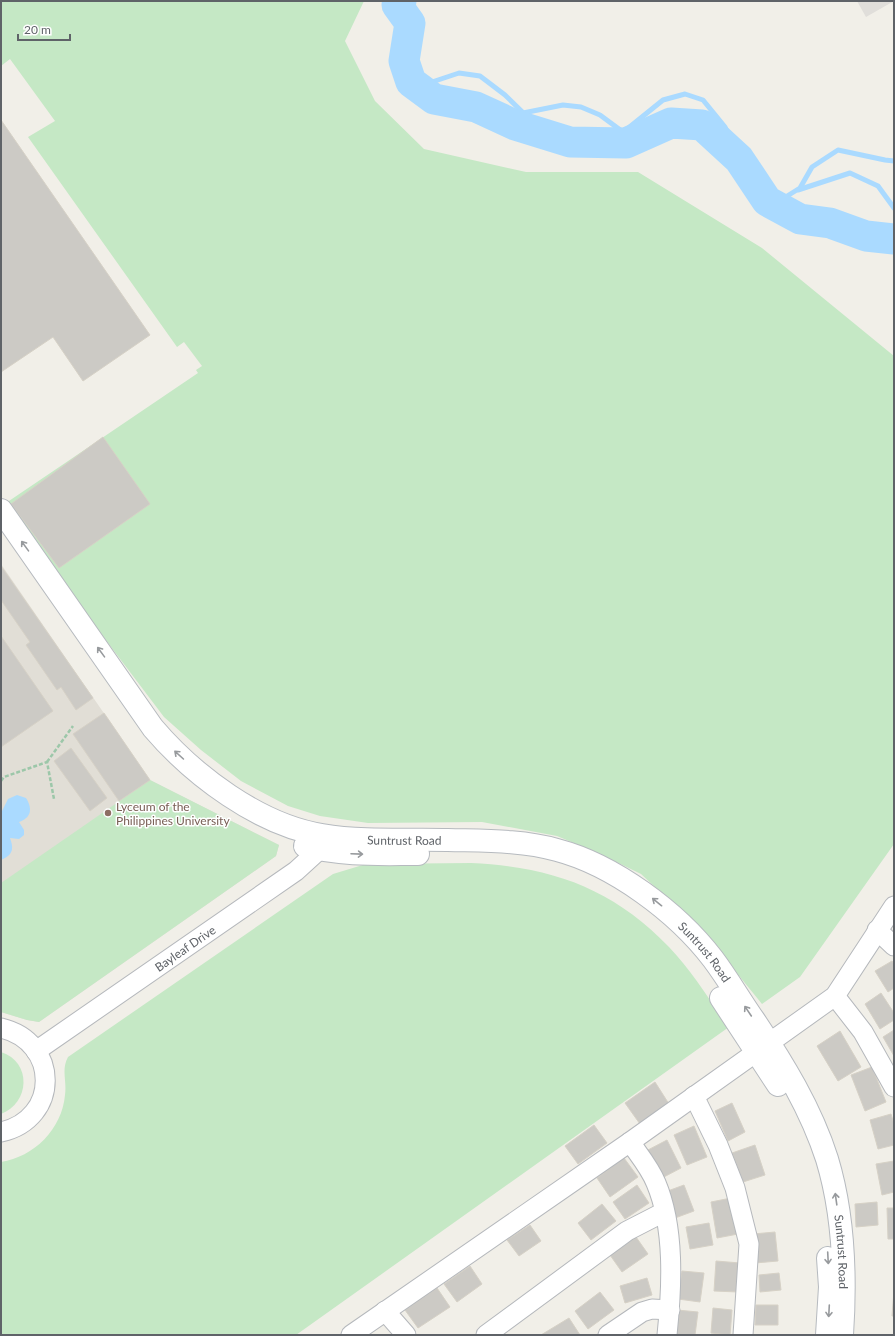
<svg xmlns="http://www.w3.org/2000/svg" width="895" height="1336" font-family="Lato,sans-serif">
<rect width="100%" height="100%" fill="#f1efe8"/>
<!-- industrial -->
<polygon fill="#e0deda" points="857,1 894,1 866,17"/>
<!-- education -->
<polygon fill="#e1ded6" points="1,564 150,780 279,845 276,856 39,1022 27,1020 1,1012"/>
<!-- green -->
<g fill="#c5e8c5">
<polygon points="1,1 364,1 345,41 375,101 424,149 526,172 638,172 762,248 894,356 894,844 800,977 762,1004 705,934 641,874 600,854 557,836 482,822 368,823 320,816 288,806 241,781 201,750 164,717 55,573 6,503 198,373 196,370 202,366 184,342 177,347 28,137 55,121 10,59 1,66"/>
<polygon points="150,780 279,845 276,856 39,1022 27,1020 1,1012 1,883"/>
<path d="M471 863C552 867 612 888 669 947 692 971 710 1001 729 1027L296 1335H1V1162C34 1157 62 1129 65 1095 67 1080 61 1070 68 1057L333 874 366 864Z"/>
<path d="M1 1052C32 1062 30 1103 1 1114Z"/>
</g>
<!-- water -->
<path fill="#aadaff" d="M17 795 26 798C33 809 31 818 19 822L24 830V835L19 839 10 838C14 849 13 855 1 860V813L8 799Z"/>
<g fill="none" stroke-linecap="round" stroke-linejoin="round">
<!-- stream -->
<g stroke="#aadaff" stroke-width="5">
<polyline points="409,76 432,82 459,73 480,76 505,95 546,135"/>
<polyline points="523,113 563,105 581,107 600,115 623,132 646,134"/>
<polyline points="611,142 663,100 685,94 703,100 725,127 746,170"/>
<polyline points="798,190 850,173 878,186 894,208"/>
<polyline points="767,201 784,198 800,188 812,167 838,150 885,160 894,161"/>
</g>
<!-- river -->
<polyline stroke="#aadaff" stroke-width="31" points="401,1 397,5 410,23 404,61 411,82 434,99 476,107 515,125 570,142 626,143 671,123 702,125 739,159 767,201 800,219 830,223 866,236 894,239"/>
</g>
<!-- building -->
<g fill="#cccac5" stroke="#d6d1c6">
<polygon points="1,120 150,335 83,381 53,337 1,372"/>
<polygon points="103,437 150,504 59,568 11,504"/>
<polygon points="1,566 93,698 76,710 61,687 57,690 26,645 30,642 1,600"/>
<polygon points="1,636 53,711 1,747"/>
<polygon points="104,713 150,780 119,801 73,734"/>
<polygon points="71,748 107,798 90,811 54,761"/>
<polygon points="892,961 894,964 894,988 888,992 875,971"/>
<polygon points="881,993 894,1013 894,1020 880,1029 865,1004"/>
<polygon points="894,1030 894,1056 883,1037"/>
<polygon points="840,1031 861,1067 838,1081 817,1046"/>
<polygon points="872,1067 886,1102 865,1111 851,1075"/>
<polygon points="655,1082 669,1104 640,1124 625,1103"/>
<polygon points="732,1103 745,1132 728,1141 715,1111"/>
<polygon points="891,1114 894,1124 894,1145 878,1149 870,1120"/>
<polygon points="594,1125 607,1143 578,1164 565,1146"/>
<polygon points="694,1126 707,1157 687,1165 674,1135"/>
<polygon points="667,1140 681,1168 660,1179 646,1151"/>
<polygon points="755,1145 765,1175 743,1182 732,1153"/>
<polygon points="624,1158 638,1177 610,1197 597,1178"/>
<polygon points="894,1161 894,1192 882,1195 876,1164"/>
<polygon points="637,1185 649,1203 625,1219 613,1202"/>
<polygon points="684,1185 694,1211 675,1218 665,1192"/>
<polygon points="731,1198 738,1234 717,1238 711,1202"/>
<polygon points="877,1202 878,1225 856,1227 855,1204"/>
<polygon points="602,1204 616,1221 591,1240 578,1223"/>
<polygon points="887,1208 894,1208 894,1239 888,1239"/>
<polygon points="709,1223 713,1245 690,1249 686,1227"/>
<polygon points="530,1225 541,1241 519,1256 507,1240"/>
<polygon points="775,1232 778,1261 755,1263 753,1234"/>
<polygon points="636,1237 648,1254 622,1272 610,1255"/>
<polygon points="716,1261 740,1263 738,1292 714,1291"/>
<polygon points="470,1266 482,1284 457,1302 444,1284"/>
<polygon points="682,1271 704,1273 700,1302 678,1299"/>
<polygon points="779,1273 781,1290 760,1292 759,1275"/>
<polygon points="647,1278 652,1295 625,1303 620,1286"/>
<polygon points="437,1288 450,1307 418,1328 405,1310"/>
<polygon points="894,1291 894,1316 892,1316"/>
<polygon points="600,1292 614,1310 588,1329 575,1311"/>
<polygon points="756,1305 778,1305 778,1325 755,1325"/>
<polygon points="713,1308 732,1310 730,1335 711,1333"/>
<polygon points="677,1310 698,1312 695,1335 674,1335"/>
<polygon points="569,1318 580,1335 541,1335"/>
</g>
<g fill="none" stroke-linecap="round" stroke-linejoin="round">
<!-- street casing -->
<g stroke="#b5b8bc" stroke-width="21">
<g id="street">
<polyline points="877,930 894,946"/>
<polyline points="835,996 863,1032 894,1087"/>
<path d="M1 1028C60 1042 60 1119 1 1132"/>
<path id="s1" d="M36 1051 296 871 319 850 321 836"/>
<polyline points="694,1096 718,1145 735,1188 749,1244 743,1335"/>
<path d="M630 1142C639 1155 650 1168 656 1183 675 1228 672 1287 667 1335"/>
<polyline points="385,1311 406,1335"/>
<polyline points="351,1335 630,1142 835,996 894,906"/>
<polyline points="486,1335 627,1231 664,1212"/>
<polyline points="608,1335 642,1312 652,1309 670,1310"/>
</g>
</g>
<!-- secondary casing -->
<g stroke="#b6babf" stroke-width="24">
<g id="secondary">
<path id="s2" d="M1 510 153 728C193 775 259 825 322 835 363 842 406 839 448 840 484 841 522 840 557 850 614 865 677 912 713 959 728 979 740 1000 754 1020 783 1063 811 1109 827 1159 844 1215 846 1276 842 1335"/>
<path d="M305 846C342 856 380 854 418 854"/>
<polyline points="721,998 778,1085"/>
<polyline points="827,1335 830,1287 828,1258"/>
</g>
</g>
<!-- path -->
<g stroke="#9cc7a9" stroke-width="2.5" stroke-dasharray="4 2" stroke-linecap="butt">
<polyline points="47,762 73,726"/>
<polyline points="1,781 4,777 47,762 54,799"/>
</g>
<!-- street -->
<use href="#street" stroke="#fff" stroke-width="19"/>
<!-- secondary -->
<use href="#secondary" stroke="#fff" stroke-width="22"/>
</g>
<!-- one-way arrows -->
<defs><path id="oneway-shaft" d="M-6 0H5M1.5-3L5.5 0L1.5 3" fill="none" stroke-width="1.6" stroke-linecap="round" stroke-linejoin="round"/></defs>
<g stroke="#979a9d">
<use href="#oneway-shaft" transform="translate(25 546) rotate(-126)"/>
<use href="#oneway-shaft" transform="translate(101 652) rotate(-126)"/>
<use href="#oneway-shaft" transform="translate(179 755) rotate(-138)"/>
<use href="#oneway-shaft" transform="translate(357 854) rotate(2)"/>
<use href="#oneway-shaft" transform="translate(657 902) rotate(-141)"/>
<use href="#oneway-shaft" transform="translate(748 1011) rotate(-124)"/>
<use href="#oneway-shaft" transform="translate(836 1199) rotate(-98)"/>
<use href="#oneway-shaft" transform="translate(828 1258) rotate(87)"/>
<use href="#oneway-shaft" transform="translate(829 1311) rotate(93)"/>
</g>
<!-- markers -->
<circle fill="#8d6e63" stroke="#fff" stroke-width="1.5" cx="108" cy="813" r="4"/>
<g text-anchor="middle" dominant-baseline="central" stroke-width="3" stroke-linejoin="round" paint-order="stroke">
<!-- education labels -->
<g font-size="12" fill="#785e54" stroke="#fff" text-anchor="start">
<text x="116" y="806">Lyceum of the<tspan x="116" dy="14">Philippines University</tspan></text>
</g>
<!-- street labels -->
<g font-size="12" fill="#5f6368" stroke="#fff">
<text stroke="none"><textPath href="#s2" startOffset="552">Suntrust Road</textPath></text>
<text stroke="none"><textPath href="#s1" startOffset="181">Bayleaf Drive</textPath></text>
<text stroke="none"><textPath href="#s2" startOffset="888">Suntrust Road</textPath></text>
<text stroke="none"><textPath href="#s2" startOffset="1224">Suntrust Road</textPath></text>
</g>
</g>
<!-- border -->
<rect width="895" height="1336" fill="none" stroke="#5f6368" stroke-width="4"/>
<!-- scale -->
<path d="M18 34v6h52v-6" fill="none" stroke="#5f6368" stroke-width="2"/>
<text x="24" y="34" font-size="12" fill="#5f6368" stroke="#ffffff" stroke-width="3" paint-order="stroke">20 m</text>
</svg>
